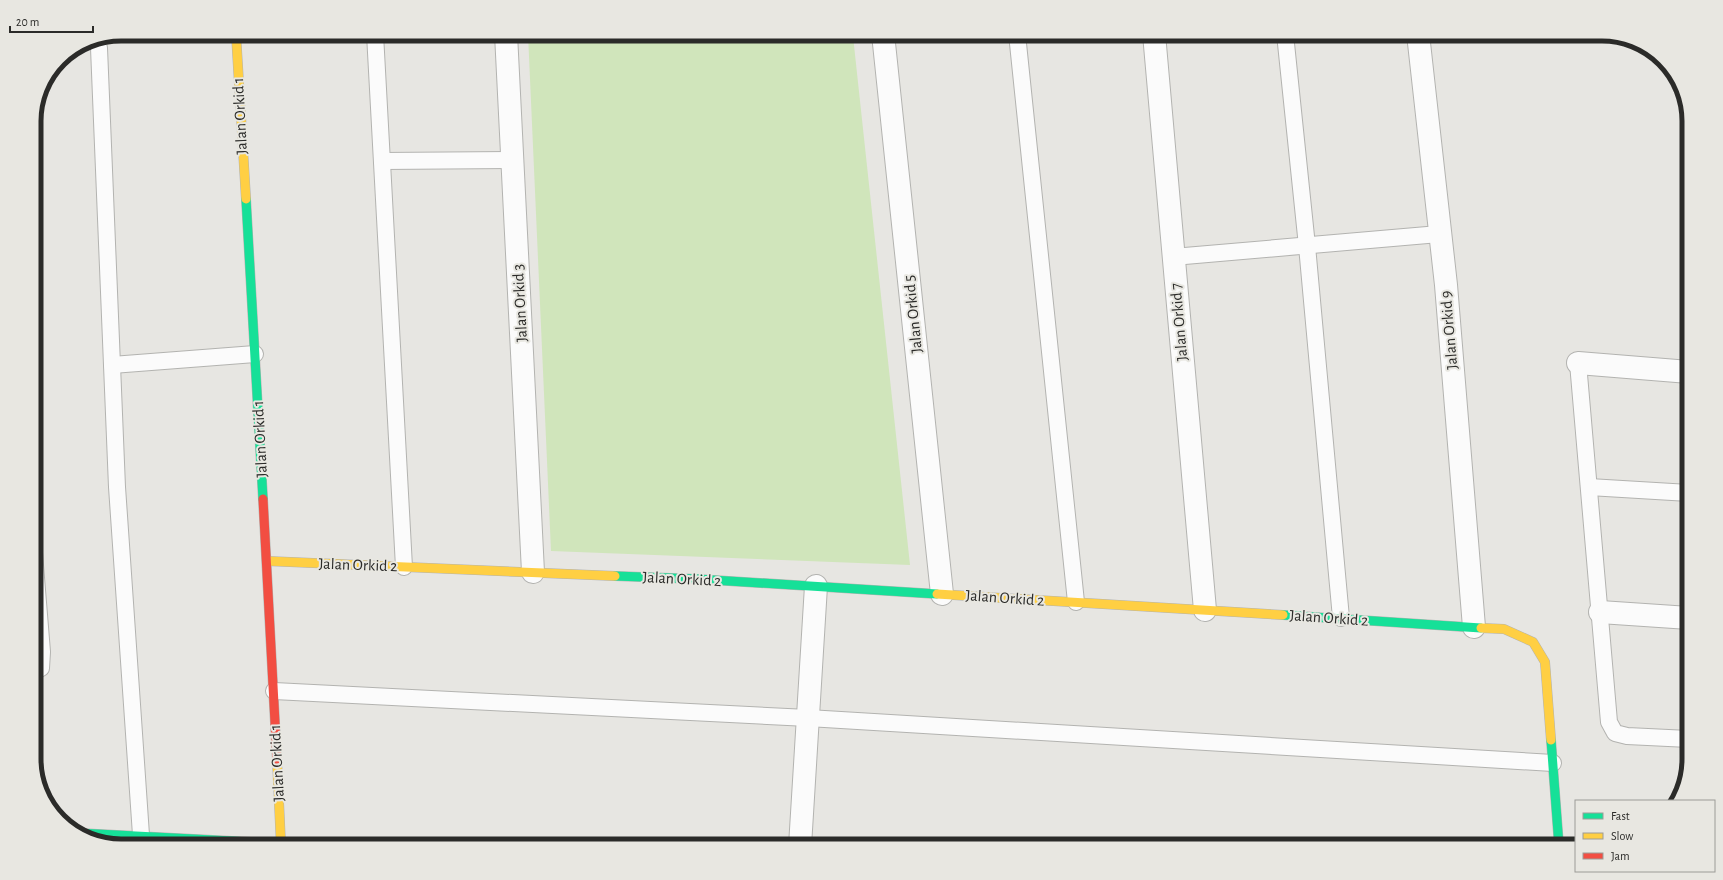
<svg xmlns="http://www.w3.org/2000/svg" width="1723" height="880" font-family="'Alegreya Sans',sans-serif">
<rect width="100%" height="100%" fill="#e7e6e2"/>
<!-- green -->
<polygon fill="#d0e5bb" points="528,34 821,34 853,36 910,565 551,551"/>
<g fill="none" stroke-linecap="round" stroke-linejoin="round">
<!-- lane casing -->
<g stroke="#b3b3b0" stroke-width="18">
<g id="lane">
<polyline points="375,34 404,567"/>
<polyline points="1017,34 1076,602"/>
<polyline points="1285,34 1307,246 1341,618"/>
<polyline points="95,39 99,48 117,487 141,835"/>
<polyline points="382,161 513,160"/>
<polyline points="1173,257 1439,234"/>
<polyline points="1578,363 1609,722 1615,733 1627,736 1689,739"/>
<polyline points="112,365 255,354"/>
<polyline points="1589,487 1689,493"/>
<polyline points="34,553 42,652 41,668 34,672"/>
<polyline points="274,691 808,718 1553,763"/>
</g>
</g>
<!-- street casing -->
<g stroke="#b3b3b0" stroke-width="24">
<g id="street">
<polyline points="506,34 533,572"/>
<polyline points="883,34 942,594"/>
<polyline points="1154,34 1205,610"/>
<polyline points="1418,34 1446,285 1474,627"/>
<polyline points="1578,363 1689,372"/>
<polyline points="1600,612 1689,618"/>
<polyline points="800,846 816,586"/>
</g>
</g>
<!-- fast casing -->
<g stroke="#b3b3b0" stroke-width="10">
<g id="fast">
<polyline points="246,199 263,499"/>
<polyline points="615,576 697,579 937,594"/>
<polyline points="1283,615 1481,628"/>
<polyline points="1551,740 1559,846"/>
<polyline points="78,833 331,846"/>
</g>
</g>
<!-- slow casing -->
<g stroke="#b3b3b0" stroke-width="10">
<g id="slow">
<polyline points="236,34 246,199"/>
<polyline points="267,561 615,576"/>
<polyline points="937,594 1283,615"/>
<polyline points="1481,628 1504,629 1533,642 1545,662 1551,740"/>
<polyline points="277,760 281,845"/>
</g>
</g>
<!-- jam casing -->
<g stroke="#b3b3b0" stroke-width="10">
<polyline id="jam" points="263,499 277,760"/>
</g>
<!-- lane -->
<use href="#lane" stroke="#fbfbfb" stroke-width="16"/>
<!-- street -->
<use href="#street" stroke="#fbfbfb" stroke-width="22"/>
<!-- fast -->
<use href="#fast" stroke="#16e098" stroke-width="9"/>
<!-- slow -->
<use href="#slow" stroke="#ffcf43" stroke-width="9"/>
<!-- jam -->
<use href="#jam" stroke="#f24e42" stroke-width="9"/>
</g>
<g text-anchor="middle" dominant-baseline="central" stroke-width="4" stroke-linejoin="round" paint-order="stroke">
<!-- street labels -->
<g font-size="16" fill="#2b2b29" stroke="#e8e7e1">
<text transform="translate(240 116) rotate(-93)">Jalan Orkid 1</text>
<text transform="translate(520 303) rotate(-93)">Jalan Orkid 3</text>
<text transform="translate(913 314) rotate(-96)">Jalan Orkid 5</text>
<text transform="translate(1179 322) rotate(-95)">Jalan Orkid 7</text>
<text transform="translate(1449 330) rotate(-95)">Jalan Orkid 9</text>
<text transform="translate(260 439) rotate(-93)">Jalan Orkid 1</text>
<text transform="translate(358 565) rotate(2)">Jalan Orkid 2</text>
<text transform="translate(682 579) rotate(3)">Jalan Orkid 2</text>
<text transform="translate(1005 598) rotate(4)">Jalan Orkid 2</text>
<text transform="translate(1329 618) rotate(4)">Jalan Orkid 2</text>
<text transform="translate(277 763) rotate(-93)">Jalan Orkid 1</text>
</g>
</g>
<!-- crop -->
<path d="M0 0H1723V880H0ZM121 41H1602A80 80 0 0 1 1682 121V759A80 80 0 0 1 1602 839H121A80 80 0 0 1 41 759V121A80 80 0 0 1 121 41Z" fill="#e8e7e1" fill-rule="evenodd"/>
<path fill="none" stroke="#2b2b29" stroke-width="5" d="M121 41H1602A80 80 0 0 1 1682 121V759A80 80 0 0 1 1602 839H121A80 80 0 0 1 41 759V121A80 80 0 0 1 121 41Z"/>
<!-- legend -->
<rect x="1575" y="800" width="140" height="72" fill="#e8e7e1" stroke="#9c9c97"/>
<rect x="1583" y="813" width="20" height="6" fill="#16e098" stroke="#9c9c97"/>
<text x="1611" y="820" font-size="12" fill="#2b2b29">Fast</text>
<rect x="1583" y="833" width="20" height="6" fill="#ffcf43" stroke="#9c9c97"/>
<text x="1611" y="840" font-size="12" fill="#2b2b29">Slow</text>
<rect x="1583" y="853" width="20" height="6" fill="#f24e42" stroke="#9c9c97"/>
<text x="1611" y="860" font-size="12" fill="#2b2b29">Jam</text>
<!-- scale -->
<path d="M10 26v6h83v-6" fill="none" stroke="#2b2b29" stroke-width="2"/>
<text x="16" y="26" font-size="12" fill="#2b2b29" stroke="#e8e7e1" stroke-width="3" paint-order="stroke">20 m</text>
</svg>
